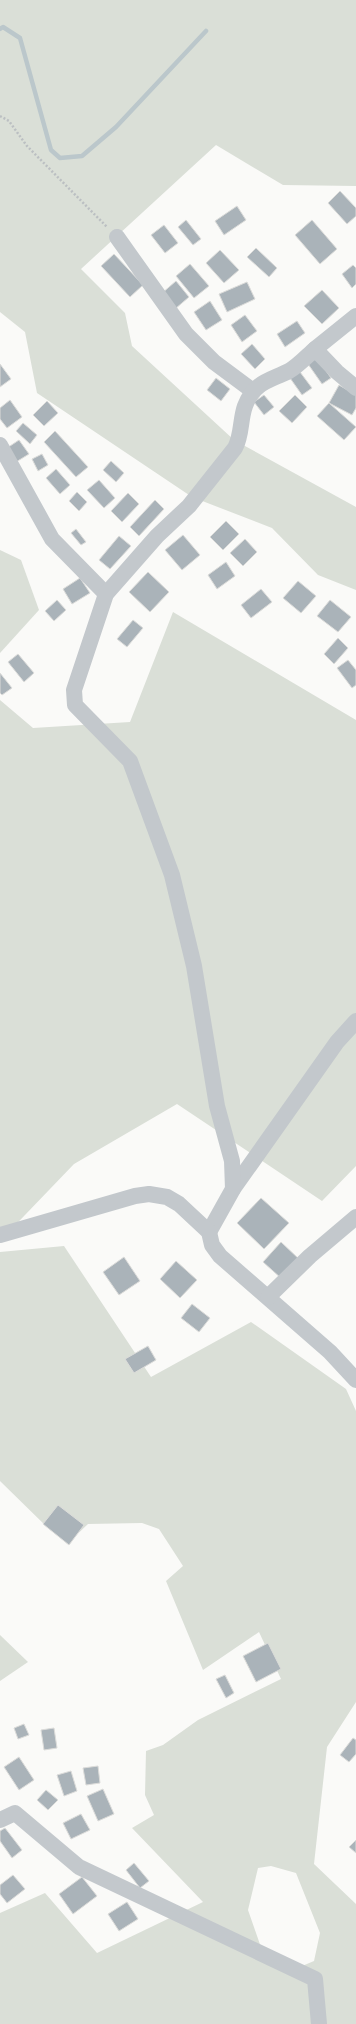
<svg xmlns="http://www.w3.org/2000/svg" width="356" height="2024" font-family="'Public Sans',sans-serif">
<rect width="100%" height="100%" fill="#fafaf8"/>
<!-- green -->
<g fill="#dadfd7" fill-rule="evenodd">
<polygon points="0,0 356,0 356,186 283,185 216,145 81,269 125,313 132,346 234,440 356,507 356,590 318,575 272,528 192,497 37,393 25,332 0,312"/>
<polygon points="0,550 21,560 39,610 0,653"/>
<polygon points="173,612 356,720 356,1166 322,1201 177,1104 74,1164 0,1241 0,700 33,728 130,722"/>
<path d="M64 1246 151 1377 251 1322 346 1389 356 1411V1702L327 1747 314 1864 356 1904V2024H0V1913L45 1893 97 1953 203 1902 132 1828 154 1815 145 1795 146 1751 163 1745 198 1720 281 1679 259 1632 203 1670 166 1581 183 1566 159 1529 142 1523 88 1524 69 1542 49 1529 0 1481V1252ZM271 1866 296 1873 320 1933 314 1961 295 1969 263 1953 248 1910 258 1868Z"/>
<polygon points="0,1635 28,1662 0,1681"/>
</g>
<g fill="none" stroke-linecap="round" stroke-linejoin="round">
<!-- stream -->
<polyline stroke="#bbc7cb" stroke-width="4.5" points="0,29 3,27 20,38 51,150 60,158 82,156 116,127 206,31"/>
</g>
<!-- building -->
<g fill="#aab3b9" stroke="#dcdcda">
<polygon points="340,191 356,208 356,216 347,224 328,203"/>
<polygon points="237,206 246,220 224,235 215,221"/>
<polygon points="186,220 201,239 193,245 178,227"/>
<polygon points="312,220 337,249 320,264 295,235"/>
<polygon points="164,225 178,243 165,253 151,235"/>
<polygon points="256,248 277,268 269,277 247,257"/>
<polygon points="220,250 239,270 224,283 206,263"/>
<polygon points="114,254 143,285 130,297 101,266"/>
<polygon points="190,264 209,286 194,298 176,276"/>
<polygon points="353,265 356,268 356,284 352,288 342,274"/>
<polygon points="176,281 189,297 175,309 161,294"/>
<polygon points="247,282 255,299 227,312 219,294"/>
<polygon points="322,290 339,308 322,324 304,306"/>
<polygon points="210,301 222,320 206,330 194,312"/>
<polygon points="245,315 257,331 242,342 231,325"/>
<polygon points="297,321 305,333 285,347 277,334"/>
<polygon points="252,344 265,359 255,369 241,354"/>
<polygon points="317,358 331,378 322,384 308,364"/>
<polygon points="0,364 11,379 0,387"/>
<polygon points="300,372 312,388 302,395 290,378"/>
<polygon points="216,378 230,389 221,401 207,390"/>
<polygon points="339,385 356,395 356,408 352,415 329,403"/>
<polygon points="264,395 274,407 264,415 254,402"/>
<polygon points="295,395 307,407 292,423 279,411"/>
<polygon points="10,400 22,417 7,428 0,419 0,408"/>
<polygon points="47,401 58,413 44,426 33,415"/>
<polygon points="329,403 356,427 344,440 317,416"/>
<polygon points="23,423 37,435 30,444 16,431"/>
<polygon points="55,431 88,467 76,477 44,442"/>
<polygon points="19,440 29,454 16,462 7,448"/>
<polygon points="42,454 48,465 38,471 32,459"/>
<polygon points="111,461 124,473 116,482 103,470"/>
<polygon points="56,469 70,485 60,494 46,478"/>
<polygon points="99,480 115,498 104,508 87,490"/>
<polygon points="77,492 87,502 79,511 69,501"/>
<polygon points="128,493 139,504 122,522 111,511"/>
<polygon points="155,500 164,509 139,536 130,527"/>
<polygon points="226,521 239,534 223,550 210,537"/>
<polygon points="76,529 86,542 81,545 71,533"/>
<polygon points="183,535 200,555 182,570 165,550"/>
<polygon points="119,536 131,546 110,569 99,560"/>
<polygon points="245,539 257,552 243,566 230,553"/>
<polygon points="226,562 235,576 217,589 208,575"/>
<polygon points="148,572 169,592 150,612 129,592"/>
<polygon points="80,578 90,593 72,604 63,589"/>
<polygon points="298,581 316,596 301,613 283,598"/>
<polygon points="261,589 272,602 251,618 241,605"/>
<polygon points="57,600 66,610 54,621 45,611"/>
<polygon points="330,600 351,617 338,632 317,616"/>
<polygon points="133,620 143,628 127,647 117,639"/>
<polygon points="338,638 348,648 334,664 324,654"/>
<polygon points="18,654 34,673 24,682 8,662"/>
<polygon points="348,660 356,670 356,685 352,688 337,668"/>
<polygon points="0,673 12,688 2,695 0,693"/>
<polygon points="261,1198 289,1223 264,1249 237,1223"/>
<polygon points="281,1242 300,1260 282,1279 263,1262"/>
<polygon points="124,1257 140,1281 119,1295 103,1272"/>
<polygon points="176,1261 197,1280 180,1298 160,1279"/>
<polygon points="192,1304 210,1318 199,1332 181,1318"/>
<polygon points="148,1346 156,1360 134,1373 125,1359"/>
<polygon points="58,1505 84,1525 69,1545 43,1524"/>
<polygon points="268,1643 281,1669 256,1682 243,1656"/>
<polygon points="225,1675 234,1693 226,1698 216,1679"/>
<polygon points="24,1724 29,1735 18,1739 14,1728"/>
<polygon points="54,1728 57,1748 44,1750 41,1730"/>
<polygon points="353,1738 356,1740 356,1754 349,1762 340,1755"/>
<polygon points="19,1757 34,1780 19,1790 4,1767"/>
<polygon points="98,1766 100,1783 86,1785 83,1768"/>
<polygon points="71,1771 77,1791 64,1796 57,1775"/>
<polygon points="103,1789 114,1814 98,1821 87,1796"/>
<polygon points="46,1790 58,1800 48,1810 37,1800"/>
<polygon points="81,1814 90,1830 71,1839 63,1823"/>
<polygon points="5,1828 22,1850 12,1858 0,1841 0,1831"/>
<polygon points="356,1840 356,1853 349,1847"/>
<polygon points="134,1863 149,1881 140,1888 126,1870"/>
<polygon points="13,1875 25,1889 7,1903 0,1894 0,1885"/>
<polygon points="82,1877 97,1896 73,1914 59,1894"/>
<polygon points="127,1902 138,1919 119,1931 108,1914"/>
</g>
<g fill="none" stroke-linecap="round" stroke-linejoin="round">
<!-- path -->
<polyline stroke="#bbbfc2" stroke-width="2.5" stroke-dasharray="2 2" stroke-linecap="butt" points="0,116 9,121 27,146 107,227"/>
<!-- minor -->
<g stroke="#c3c8cc" stroke-width="16">
<polyline points="117,237 186,334 214,362 253,391"/>
<polyline points="315,349 356,316"/>
<polyline points="0,445 52,539 106,594"/>
<polyline points="233,1189 337,1042 356,1021"/>
<path d="M209 1232 233 1189 232 1161 217 1106 194 966 172 875 130 761 75 705 74 690 106 594 157 536 189 506 235 448C242 435 240 420 245 406 254 382 269 381 289 371 298 366 307 356 315 349L337 372 356 388"/>
<polyline points="0,1235 135,1196 149,1194 167,1197 179,1204 209,1232 212,1245 220,1256 330,1352 356,1380"/>
<polyline points="268,1297 310,1256 356,1217"/>
<polyline points="0,1820 15,1813 79,1867 315,1979 319,2024"/>
</g>
</g>
</svg>
